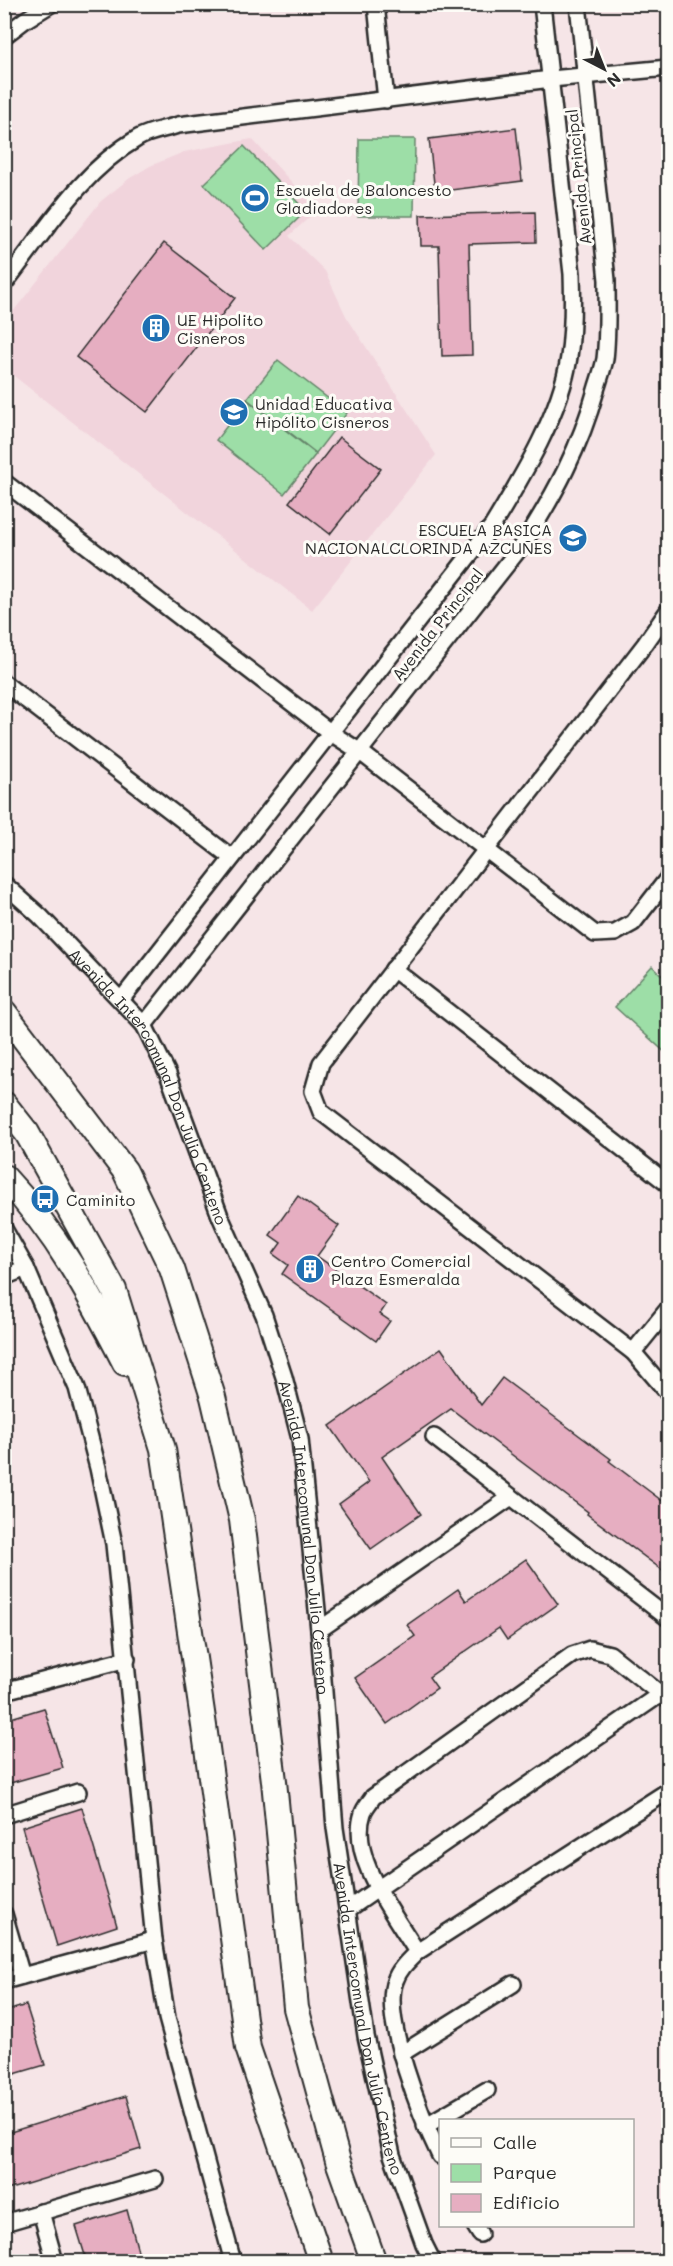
<svg xmlns="http://www.w3.org/2000/svg" width="673" height="2266" font-family="Mali,sans-serif">
<rect width="100%" height="100%" fill="#f6e5e7"/>
<filter id="ink" filterUnits="userSpaceOnUse"><feTurbulence type="fractalNoise" baseFrequency=".0167" numOctaves="2"/><feDisplacementMap in="SourceGraphic" scale="12" xChannelSelector="R" yChannelSelector="G"/><feConvolveMatrix kernelMatrix="1 2 1 2 8 2 1 2 1" color-interpolation-filters="sRGB"/></filter>
<g filter="url(#ink)">
<!-- built -->
<polygon fill="#f1d4dc" points="252,139 317,210 289,236 325,271 346,316 436,455 312,610 5,369 4,323 101,201 130,178 150,166 184,152"/>
<!-- green -->
<g fill="#9ddea7" stroke="#648469" stroke-width="1.5">
<polygon points="359,139 415,139 414,216 358,216"/>
<polygon points="244,146 306,211 266,250 204,184"/>
<polygon points="278,360 347,413 316,453 247,399"/>
<polygon points="247,400 316,454 284,494 216,440"/>
<polygon points="652,966 668,981 668,1055 615,1007"/>
</g>
<!-- building -->
<g fill="#e6aec1" stroke="#2b2b2b" stroke-width="1.5">
<polygon points="516,128 522,181 435,192 429,139"/>
<polygon points="535,212 536,242 469,244 472,355 442,356 439,246 421,246 420,215"/>
<polygon points="164,243 235,298 147,412 76,357"/>
<polygon points="339,437 381,469 330,534 289,502"/>
<polygon points="298,1196 339,1226 317,1256 386,1305 380,1314 390,1321 376,1341 282,1274 288,1265 273,1254 281,1243 270,1235"/>
<polygon points="441,1348 481,1405 502,1378 611,1459 609,1461 669,1506 669,1575 587,1514 588,1512 451,1409 382,1457 421,1514 371,1549 339,1504 369,1482 330,1426"/>
<polygon points="526,1559 558,1604 507,1640 499,1628 429,1677 437,1688 387,1724 355,1678 415,1636 407,1625 458,1589 466,1601"/>
<polygon points="44,1708 63,1768 10,1783 4,1764 4,1720"/>
<polygon points="82,1808 117,1926 57,1946 22,1827"/>
<polygon points="26,2005 45,2065 4,2077 4,2012"/>
<polygon points="126,2096 141,2149 4,2191 4,2134"/>
<polygon points="127,2210 141,2262 87,2262 76,2226"/>
</g>
<g fill="none" stroke-linecap="round" stroke-linejoin="round">
<!-- minor casing -->
<g stroke="#2b2b2b" stroke-width="20">
<g id="minor">
<polyline points="376,4 386,100"/>
<polyline points="4,36 25,20 51,4"/>
<path d="M4 284C45 232 81 171 138 138 150 131 166 129 178 125L551 79 668 68"/>
<polyline points="4,482 331,733 359,751 595,934 615,933 633,923 668,878"/>
<polyline points="668,611 645,644 321,1063 313,1091 321,1112 633,1352 668,1393"/>
<polyline points="4,683 232,858"/>
<path id="s1" d="M4 884 40 916 144 1025 168 1074 220 1216 264 1315 284 1377 300 1439 319 1630 335 1828 366 2036 392 2155 424 2244 433 2262"/>
<polyline points="393,969 668,1184"/>
<path d="M121 1000 493 525C522 477 561 413 569 357 573 329 573 302 572 274L542 4"/>
<path d="M144 1025 523 544C555 494 580 448 596 390 599 380 603 369 605 359 608 333 607 306 607 280L578 4"/>
<polyline points="4,1229 26,1268 77,1388 98,1468 114,1544 154,1940 167,2018 233,2262"/>
<polyline points="4,1277 26,1268"/>
<polyline points="633,1352 668,1309"/>
<polyline points="434,1437 668,1618"/>
<polyline points="319,1630 511,1497"/>
<polyline points="4,1691 127,1659"/>
<polyline points="4,1815 78,1792"/>
<polyline points="347,1910 662,1693"/>
<polyline points="4,1914 22,1976"/>
<polyline points="417,1952 668,1791"/>
<polyline points="4,1981 154,1940"/>
<polyline points="401,2054 513,1984"/>
<polyline points="425,2126 487,2090"/>
<path d="M440 2156C423 2121 381 2018 395 1981 399 1969 408 1961 417 1952 395 1915 348 1858 363 1813 365 1807 370 1802 373 1797L572 1655 590 1649 610 1654 668 1700"/>
<polyline points="41,2212 55,2262"/>
<polyline points="4,2223 155,2179"/>
<polyline points="475,2226 480,2234"/>
</g>
</g>
<!-- primary casing -->
<g stroke="#2b2b2b" stroke-width="28">
<g id="primary">
<polyline points="4,1012 125,1171 172,1269 213,1397 242,1520 274,1781 296,2008 338,2161 374,2262"/>
<polyline points="4,1104 27,1133 114,1290 163,1449 204,1726 248,2048 321,2262"/>
<path d="M4 1177C57 1233 90 1295 125 1363"/>
</g>
</g>
<!-- minor -->
<use href="#minor" stroke="#fdfcf7" stroke-width="15"/>
<!-- primary -->
<use href="#primary" stroke="#fdfcf7" stroke-width="24"/>
</g>
</g>
<!-- icons -->
<defs>
<g id="stadium-disc" transform="scale(1.5)"><circle r="9.5" fill="#1f6fb2" stroke="#fdfcf7"/><path d="M0-5a6.5 5 0 1 0 0 10a6.5 5 0 1 0 0-10ZM-3.5-1.8h7v3.6h-7Z" fill="#fff"/></g>
<g id="building-disc" transform="scale(1.5)"><circle r="9.5" fill="#1f6fb2" stroke="#fdfcf7"/><path d="M-4-6H4V6H1V3H-1V6H-4ZM-2.5-4.3h1.7v1.8h-1.7ZM.8-4.3h1.7v1.8H.8ZM-2.5-1h1.7V.8h-1.7ZM.8-1h1.7V.8H.8Z" fill="#fff"/></g>
<g id="school-disc" transform="scale(1.5)"><circle r="9.5" fill="#1f6fb2" stroke="#fdfcf7"/><path d="M0-5L7-2L0 1L-7-2ZM-4 1L0 2.5L4 1V4Q0 6-4 4Z" fill="#fff"/></g>
<g id="bus-disc" transform="scale(1.5)"><circle r="9.5" fill="#1f6fb2" stroke="#fdfcf7"/><path d="M-5-6H5V4H4V6H2V4H-2V6H-4V4H-5ZM-3.5-4V0h7V-4ZM-3.5 1.2v1.5H-2V1.2ZM2 1.2v1.5H3.5V1.2Z" fill="#fff"/></g>
</defs>
<g fill-rule="evenodd">
<use href="#stadium-disc" x="255" y="198"/>
<use href="#building-disc" x="156" y="328"/>
<use href="#school-disc" x="234" y="412"/>
<use href="#school-disc" x="573" y="538"/>
<use href="#bus-disc" x="45" y="1199"/>
<use href="#building-disc" x="310" y="1269"/>
</g>
<g text-anchor="middle" dominant-baseline="central" stroke-width="6" stroke-linejoin="round" paint-order="stroke">
<!-- street labels -->
<g font-size="16" fill="#2b2b2b" stroke="#fdfcf7">
<text transform="translate(578 177) rotate(-96)">Avenida Principal</text>
<text transform="translate(437 624) rotate(-52)">Avenida Principal</text>
<text stroke="none"><textPath href="#s1" startOffset="254">Avenida Intercomunal Don Julio Centeno</textPath></text>
<text stroke="none"><textPath href="#s1" startOffset="740">Avenida Intercomunal Don Julio Centeno</textPath></text>
<text stroke="none"><textPath href="#s1" startOffset="1226">Avenida Intercomunal Don Julio Centeno</textPath></text>
</g>
<!-- poi labels -->
<g font-size="16" fill="#2b2b2b" stroke="#fdfcf7" text-anchor="start">
<text x="276" y="189">Escuela de Baloncesto<tspan x="276" dy="18">Gladiadores</tspan></text>
<text x="177" y="319">UE Hipolito<tspan x="177" dy="18">Cisneros</tspan></text>
<text x="255" y="403">Unidad Educativa<tspan x="255" dy="18">Hipólito Cisneros</tspan></text>
<text x="552" y="529" text-anchor="end">ESCUELA BASICA<tspan x="552" dy="18">NACIONALCLORINDA AZCUÑES</tspan></text>
<text x="66" y="1199">Caminito</text>
<text x="331" y="1260">Centro Comercial<tspan x="331" dy="18">Plaza Esmeralda</tspan></text>
</g>
</g>
<!-- margin -->
<rect width="673" height="2266" fill="none" stroke="#fdfcf7" stroke-width="24"/>
<rect x="12" y="12" width="649" height="2242" fill="none" stroke="#2b2b2b" stroke-width="2" filter="url(#ink)"/>
<!-- legend -->
<rect x="439" y="2119" width="195" height="108" fill="#fdfcf7" stroke="#a9a8a5" stroke-width="1.5"/>
<rect x="451" y="2138" width="30" height="9" fill="#fdfcf7" stroke="#a9a8a5" stroke-width="1.5"/>
<text x="493" y="2149" font-size="18" fill="#2b2b2b">Calle</text>
<rect x="451" y="2164" width="30" height="18" fill="#9ddea7" stroke="#a9a8a5" stroke-width="1.5"/>
<text x="493" y="2179" font-size="18" fill="#2b2b2b">Parque</text>
<rect x="451" y="2194" width="30" height="18" fill="#e6aec1" stroke="#a9a8a5" stroke-width="1.5"/>
<text x="493" y="2209" font-size="18" fill="#2b2b2b">Edificio</text>
<!-- north arrow -->
<g transform="translate(604 69) rotate(138)" stroke="#fdfcf7" stroke-width="4.5" paint-order="stroke">
<path d="M0-4.5L10 22L0 15L-10 22Z" fill="#2b2b2b"/>
<text y="-9" font-size="16" font-weight="bold" text-anchor="middle" fill="#2b2b2b">N</text>
</g>
</svg>
